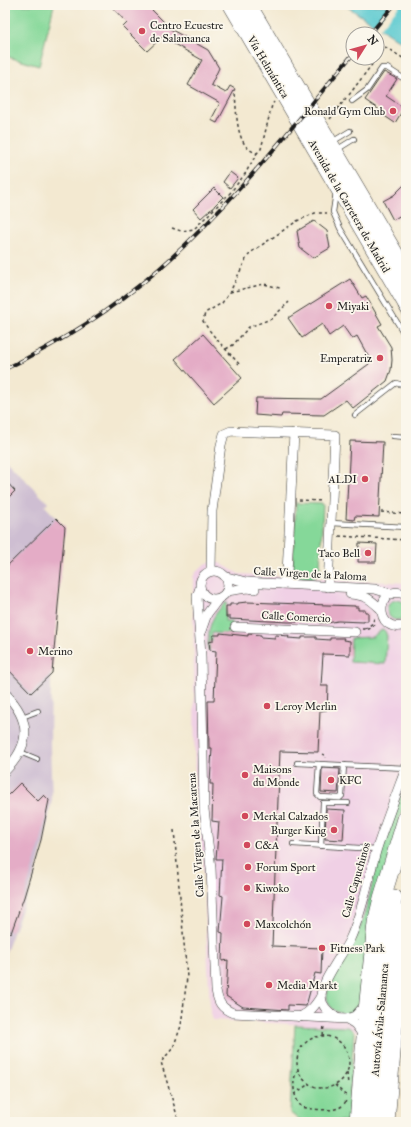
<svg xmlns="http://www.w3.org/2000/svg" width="411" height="1127" font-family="'IM FELL Great Primer',serif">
<rect width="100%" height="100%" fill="#fbf7ec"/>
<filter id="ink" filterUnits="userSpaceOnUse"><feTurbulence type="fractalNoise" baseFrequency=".025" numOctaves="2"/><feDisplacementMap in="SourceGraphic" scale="8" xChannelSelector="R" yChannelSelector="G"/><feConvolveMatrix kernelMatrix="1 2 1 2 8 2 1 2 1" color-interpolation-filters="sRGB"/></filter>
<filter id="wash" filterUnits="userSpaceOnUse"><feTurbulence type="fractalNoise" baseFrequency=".012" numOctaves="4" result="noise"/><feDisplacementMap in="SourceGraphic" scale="16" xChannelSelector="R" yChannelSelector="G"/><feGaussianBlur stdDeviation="0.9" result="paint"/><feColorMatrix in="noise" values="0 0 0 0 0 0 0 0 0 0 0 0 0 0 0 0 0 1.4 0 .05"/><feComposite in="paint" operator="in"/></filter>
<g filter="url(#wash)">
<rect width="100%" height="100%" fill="#f3e9d1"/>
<!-- built -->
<polygon fill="#f0d0e5" points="212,562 220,563 239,574 406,583 406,799 401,813 358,1032 346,1027 213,1020 210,1010 203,859 195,804 193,577 197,571 205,564"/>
<!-- industrial -->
<polygon fill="#cebed2" points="5,459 48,503 45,506 65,527 51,679 50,744 52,799 44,843 36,872 5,955"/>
<!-- green -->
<g fill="#85d899" stroke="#507a5a">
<polygon points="5,5 54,5 39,66 5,56"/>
<polygon points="296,503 323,504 320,568 315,568 315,578 292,576"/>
<circle cx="397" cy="610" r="10"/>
<path d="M227 601 225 621H232V634L212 633V641L209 642 210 650H208C208 628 210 617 227 601Z"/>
<polygon points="383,629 385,631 387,636 385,664 350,662 351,638 372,637"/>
<path d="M406 781V799L401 813 360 1007 350 1014C339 1015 328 1010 327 997 326 984 351 949 357 935 367 912 371 886 378 861 386 834 397 808 406 781Z"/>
<polygon points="295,1025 346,1027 350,1028 354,1032 348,1121 302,1121 290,1113"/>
</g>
<!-- water -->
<polygon fill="#5dcad0" stroke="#3c7376" points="345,5 406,5 406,45 349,8"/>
<!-- pier -->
<polygon fill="#f3e9d1" points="391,5 400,5 379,30 373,26"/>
<g id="blocks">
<!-- building -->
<g fill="#e4acc6">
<polygon points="110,5 147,5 165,23 163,25 208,50 219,68 211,85 226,93 230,86 235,89 217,123 211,120 220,103 188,85 202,60 162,37 147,51 123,27 127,23"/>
<polygon points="384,72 397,79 386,96 404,108 395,123 383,115 384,113 365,100"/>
<polygon points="230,172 238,178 230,188 223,182"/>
<polygon points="406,183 406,215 404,213 393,220 383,201 394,195"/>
<polygon points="214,188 223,197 214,206 214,208 210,210 201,218 193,209"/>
<polygon points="314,221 327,231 330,248 313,258 300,248 297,231"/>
<polygon points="350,279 362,298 366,296 382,324 378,326 391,347 392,360 391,370 387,381 353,408 346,400 324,415 282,414 281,417 255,415 256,398 321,399 369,364 368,356 357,336 352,339 343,326 329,336 322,324 302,338 288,318"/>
<polygon points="203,334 242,378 214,403 175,359"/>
<polygon points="350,441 383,442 379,517 355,516 354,520 346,519"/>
<polygon points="5,480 15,491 5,501"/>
<polygon points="56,518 65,527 52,673 31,693 5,666 5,568"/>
<polygon points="359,543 377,544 376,562 358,562"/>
<polygon points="247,602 355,606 355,607 358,607 358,610 365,610 365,612 368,612 368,621 364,621 364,622 338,621 327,623 320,623 320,621 300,620 297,622 288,622 230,619 230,617 226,617 226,606 230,606 230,604 238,604 238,603"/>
<polygon points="220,633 248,636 248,634 261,635 261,637 275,638 275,635 289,636 288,638 302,639 302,637 316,637 316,639 330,640 330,638 344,638 343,640 350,641 350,655 323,654 321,686 328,686 327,710 320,711 318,752 280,751 272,946 322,948 321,974 315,973 306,1006 288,1005 288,1010 243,1007 226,996 228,960 222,961 223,933 220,932 223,896 220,895 222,859 216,859 219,822 212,821 213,784 210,784 212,748 209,748 208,701 214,701 216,651 210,650 209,642 213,641 213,635 220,635"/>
<polygon points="322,768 340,769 338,793 321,792"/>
<polygon points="20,783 38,801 44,795 49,800 41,840 24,897 11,933 5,927 5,798"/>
<polygon points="326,809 345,810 343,840 325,839"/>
</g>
</g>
</g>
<g filter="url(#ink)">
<use href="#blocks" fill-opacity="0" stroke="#3c3b37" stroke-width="1"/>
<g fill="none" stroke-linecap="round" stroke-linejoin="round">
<!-- lane casing -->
<g stroke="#3c3b37" stroke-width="6">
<g id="lane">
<polyline points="352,101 367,90 382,68 387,68 406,80"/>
<polyline points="332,142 350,131"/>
<polyline points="338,149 354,139"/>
<polyline points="336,192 333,212 340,228 406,337"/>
<polyline points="401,307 406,315"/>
<polyline points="355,415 396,383 406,386"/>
<polyline points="393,436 406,437"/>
<polyline points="331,523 406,527"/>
<polyline points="22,717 38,711"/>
<polyline points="20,752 37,759"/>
<polyline points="297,763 406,768"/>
<polyline points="319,764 317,794 320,797 340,798 342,796 344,765"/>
<polyline points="293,844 377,849"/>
<polyline points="321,846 323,803 348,803"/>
</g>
</g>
<!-- street casing -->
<g stroke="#3c3b37" stroke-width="10">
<g id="street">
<polyline points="211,570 212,511 221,445 224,434 231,431 335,435 328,587"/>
<circle cx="214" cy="585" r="14"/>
<polyline points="227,577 246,582 375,589 391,594"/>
<polyline points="282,584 285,579 287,573 294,433"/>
<path d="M200 588 197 596 201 655 204 809 211 868 216 990C218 1002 221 1008 233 1013L347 1019 355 1024 364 1036"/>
<polyline points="227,591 247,588 255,589"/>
<path d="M350 594C366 595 370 599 381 609"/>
<path d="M406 595C377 580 371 636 406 625"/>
<polyline points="235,627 355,632"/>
<polyline points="201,631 207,614 218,599"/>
<path d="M5 693C31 720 32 744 5 771"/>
<path d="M300 1017C310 1012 315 1006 321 996"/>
<path d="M337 1018C329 1013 321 1006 321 996 321 982 343 954 350 939 363 911 368 878 377 848 386 821 396 795 406 768"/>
<polyline points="347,1019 355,1016 366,1004"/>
</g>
</g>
<!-- highway casing -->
<g stroke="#3c3b37" stroke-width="18">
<g id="highway">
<polyline points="232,5 406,303"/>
<polyline points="248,5 406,273"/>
<polyline points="358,1122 368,1001 376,923 382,898 406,819"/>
<polyline points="372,1122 386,946 389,918 394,898"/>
<polyline points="386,1122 402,937 406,912"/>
</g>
</g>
<!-- path -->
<g stroke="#3c3b37" stroke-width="1.5" stroke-dasharray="3 3" stroke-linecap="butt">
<path d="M235 94C237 112 235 148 257 153L261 149 272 105 274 102"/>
<polyline points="349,95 385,47 406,60"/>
<polyline points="330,119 346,98"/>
<polyline points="172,228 181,231 194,229 230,193 245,174 257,153"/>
<polyline points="230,292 264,284 280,288"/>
<polyline points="226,349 233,345 249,327 271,319 289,302"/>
<path d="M239 364C227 350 213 337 203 321L205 313 222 303 230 292 247 257 253 251 297 221 315 213H327"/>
<polyline points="299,500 323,501"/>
<polyline points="381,512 406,514"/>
<polyline points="339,536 406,540"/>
<polyline points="362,629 369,629 376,623"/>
<polyline points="365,629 373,623 374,618"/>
<polyline points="402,646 403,636"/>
<polyline points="322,754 325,755 325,758"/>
<polyline points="174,830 187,977 181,1026 173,1048 161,1062 179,1122"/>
<circle cx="323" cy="1062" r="26"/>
<polyline points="323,1036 324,1025"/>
<path d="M298 1070C291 1079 293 1099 302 1107 309 1109 328 1111 335 1109 341 1108 345 1104 347 1099"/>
<polyline points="347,1073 348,1085"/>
<polyline points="335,1085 344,1094 347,1095"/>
<polyline points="294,1094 309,1084"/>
</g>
<!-- lane -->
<use href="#lane" stroke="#fff" stroke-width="4.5"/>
<!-- street -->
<use href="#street" stroke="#fff" stroke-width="9"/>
<!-- highway -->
<use href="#highway" stroke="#fff" stroke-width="17"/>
<!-- rail casing -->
<g stroke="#1c1c1c" stroke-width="4">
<g id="rail">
<polyline points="370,34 394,5"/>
<path d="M5 369C60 343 113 309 159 269 232 205 291 128 353 54"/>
</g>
</g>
<!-- rail -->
<use href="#rail" stroke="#fbf7ec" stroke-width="2.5" stroke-dasharray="8" stroke-linecap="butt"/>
</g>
</g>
<!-- markers -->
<g fill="#d1495b" stroke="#fbf7ec" stroke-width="1.5">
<circle cx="142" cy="31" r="4"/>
<circle cx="393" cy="111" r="4"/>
<circle cx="329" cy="306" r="4"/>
<circle cx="380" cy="358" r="4"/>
<circle cx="365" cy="479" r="4"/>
<circle cx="368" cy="553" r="4"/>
<circle cx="30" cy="651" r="4"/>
<circle cx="267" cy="706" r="4"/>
<circle cx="245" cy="775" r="4"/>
<circle cx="331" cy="780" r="4"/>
<circle cx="245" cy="816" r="4"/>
<circle cx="334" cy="830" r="4"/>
<circle cx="247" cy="845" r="4"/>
<circle cx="248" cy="867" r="4"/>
<circle cx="247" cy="888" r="4"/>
<circle cx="247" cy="924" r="4"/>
<circle cx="322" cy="948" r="4"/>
<circle cx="269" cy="985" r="4"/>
</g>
<g text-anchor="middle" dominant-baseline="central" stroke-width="3.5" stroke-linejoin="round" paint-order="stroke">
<!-- poi labels -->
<g font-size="11" fill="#1c1c1c" stroke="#fbf7ec" text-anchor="start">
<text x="150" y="25">Centro Ecuestre<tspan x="150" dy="13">de Salamanca</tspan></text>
<text x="385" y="111" text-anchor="end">Ronald Gym Club</text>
<text x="337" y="306">Miyaki</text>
<text x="372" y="358" text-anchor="end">Emperatriz</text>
<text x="357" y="479" text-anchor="end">ALDI</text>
<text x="360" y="553" text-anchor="end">Taco Bell</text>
<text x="38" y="651">Merino</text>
<text x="275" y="706">Leroy Merlin</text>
<text x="253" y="769">Maisons<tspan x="253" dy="13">du Monde</tspan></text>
<text x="339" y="780">KFC</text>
<text x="253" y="816">Merkal Calzados</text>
<text x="326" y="830" text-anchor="end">Burger King</text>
<text x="255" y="845">C&amp;A</text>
<text x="256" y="867">Forum Sport</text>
<text x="255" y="888">Kiwoko</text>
<text x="255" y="924">Maxcolchón</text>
<text x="330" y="948">Fitness Park</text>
<text x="277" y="985">Media Markt</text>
</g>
<!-- street labels -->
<g font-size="11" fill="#1c1c1c" stroke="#fbf7ec">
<text transform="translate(268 67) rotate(59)">Vía Helmántica</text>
<text transform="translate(349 206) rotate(60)">Avenida de la Carretera de Madrid</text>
<text transform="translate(310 574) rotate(3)">Calle Virgen de la Paloma</text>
<text transform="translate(296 617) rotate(3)">Calle Comercio</text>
<text transform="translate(196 835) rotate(-94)">Calle Virgen de la Macarena</text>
<text transform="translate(356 880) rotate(-74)">Calle Capuchinos</text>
<text transform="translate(380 1020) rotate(-85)">Autovía Ávila-Salamanca</text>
</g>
</g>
<!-- margin -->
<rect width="411" height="1127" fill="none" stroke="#fbf7ec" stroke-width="20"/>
<!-- north arrow -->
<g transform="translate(365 46) rotate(53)"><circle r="19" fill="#fbf7ec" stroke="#a29f99"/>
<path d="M0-3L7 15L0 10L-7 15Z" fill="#d1495b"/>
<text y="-6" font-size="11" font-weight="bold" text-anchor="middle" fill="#1c1c1c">N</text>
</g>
</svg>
